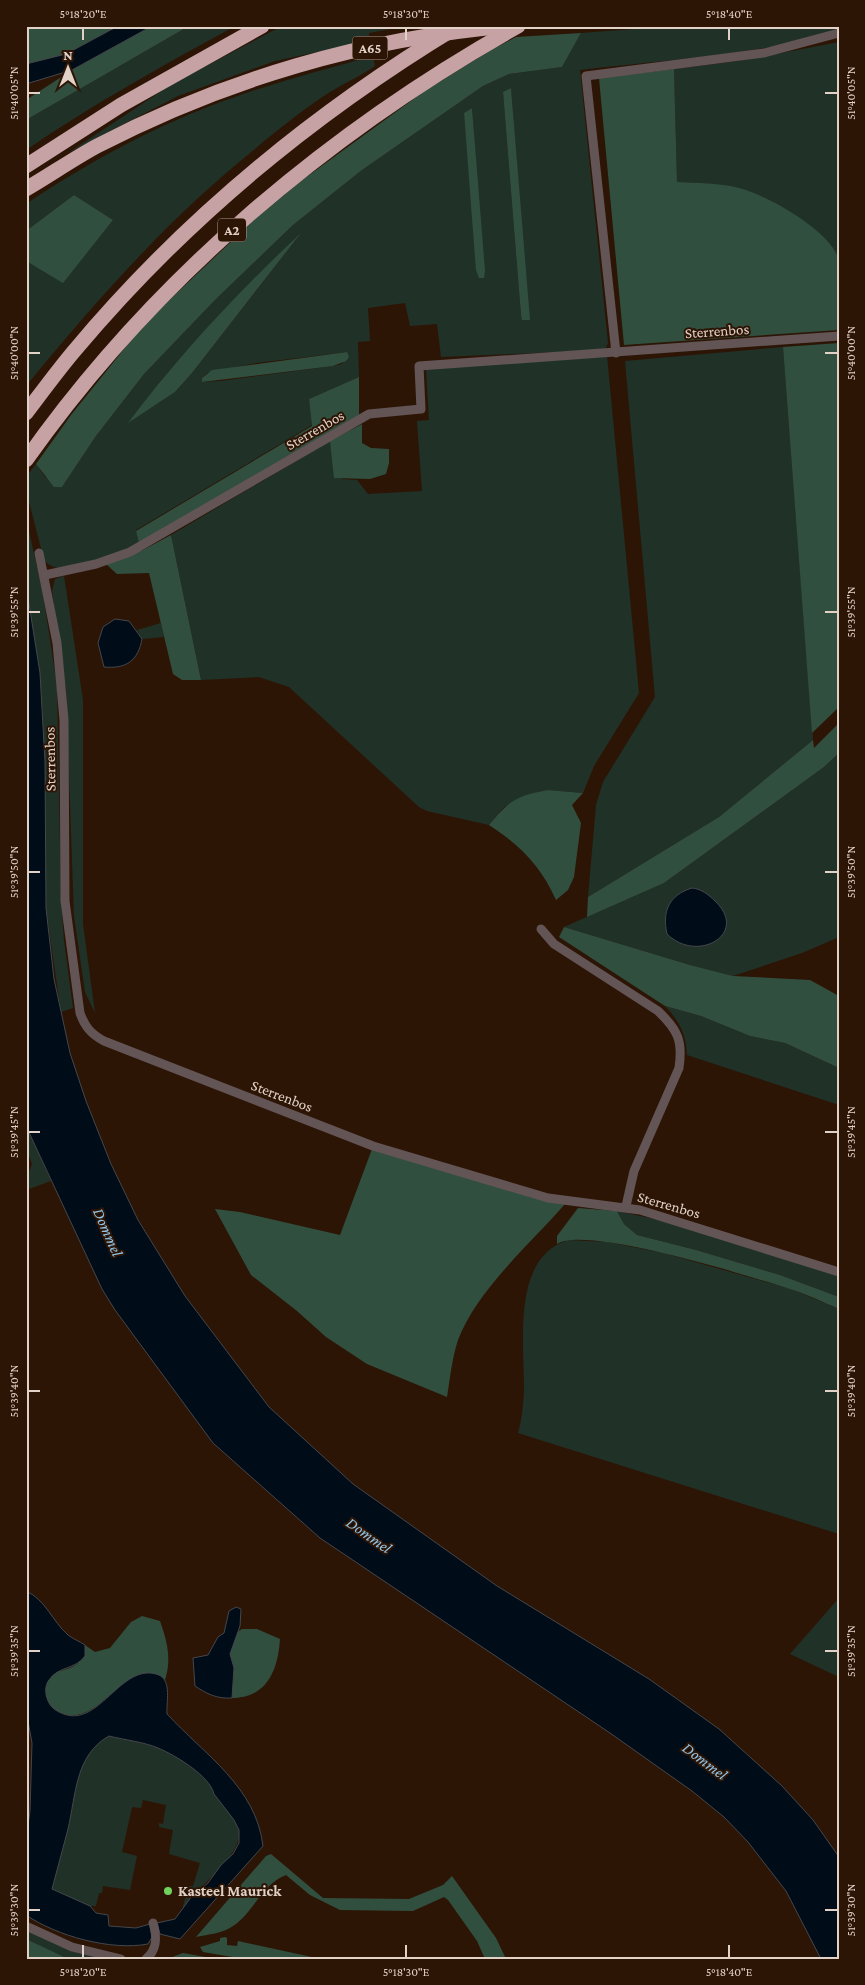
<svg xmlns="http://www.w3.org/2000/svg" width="865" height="1985" font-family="'Crimson Pro',serif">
<rect width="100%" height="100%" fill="#2d1506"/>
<!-- green -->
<g fill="#203228" fill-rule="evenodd">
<path d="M189 26H235C164 65 93 104 26 150V120Z"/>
<polygon points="282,26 407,26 369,33 369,41 275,61 178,96 68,153 172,84"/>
<path d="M674 26H839V32C754 55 666 60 580 70L608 343 605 350 441 357 437 324 410 326 405 303 368 308 370 341 358 342 359 377 309 399 312 425 136 530 139 543C117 553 62 583 44 560L26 490V477L36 464 45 477 62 487 96 436 144 374 215 300 293 225 362 170 483 86 509 74 562 67 581 33ZM511 88 529 320 521 315 503 92ZM472 108 484 278 470 185 464 113ZM298 237 192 373 175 392 129 422 172 368 223 311ZM347 352 342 364 333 366 220 381 203 382 202 378 207 373 256 363Z"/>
<path d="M839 42V259C832 245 821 238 809 228 763 190 737 184 677 182L674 69 739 61Z"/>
<path d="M373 56 375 66C362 75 349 81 335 89 307 106 276 131 250 153 167 220 94 303 26 386V261L63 282 113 220 74 195 26 231V204C90 161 162 122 235 97 280 81 327 69 373 56Z"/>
<polygon points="783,347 813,740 719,817 588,897 596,805 603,782 655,697 625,361"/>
<polygon points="607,356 639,693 594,766 583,793 548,790 504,807 489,825 427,811 419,807 289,687 259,677 201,680 171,535 330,441 341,479 357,480 368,494 422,491 417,421 429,420 426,369"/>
<polygon points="26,518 43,594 57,686 61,900 64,941 73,1008 61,1012 46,908 43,720 40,673 26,585"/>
<polygon points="64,576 83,700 83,924 95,1013 85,992 74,916 66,690 52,591 55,579"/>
<polygon points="161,623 164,637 142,639 137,630"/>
<polygon points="839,753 839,937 802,953 733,976 690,965 564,927 664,883 824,767"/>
<path d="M665 1006 701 1016 750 1036 785 1043 839 1068V1105L687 1055C686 1034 680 1022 665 1006Z"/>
<polygon points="26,1126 51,1181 26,1190 26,1172 30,1170 32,1164 26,1148"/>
<polygon points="617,1211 668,1222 839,1275 839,1297 780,1275 696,1250 637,1235 624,1224"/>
<path d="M568 1240 607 1242 663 1253 791 1289 839 1309V1534L518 1433C522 1420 523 1406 524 1392 525 1347 510 1258 568 1240Z"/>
<polygon points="839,1598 839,1677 790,1654"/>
<path d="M109 1736C125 1740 143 1742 158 1748 175 1755 211 1776 214 1794 222 1805 234 1816 238 1828 246 1849 207 1881 193 1895 189 1899 186 1906 182 1911L188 1886H193L200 1863 169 1854 173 1830 159 1827V1823L163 1824 166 1805 143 1800 141 1808 132 1807 122 1852 137 1856 130 1890 103 1886 102 1893H99L96 1906H90L52 1889C57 1869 63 1849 68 1829 76 1795 75 1755 109 1736Z"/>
<polygon points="26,1930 105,1959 64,1959 26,1939"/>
</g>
<!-- forest -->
<g fill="#314f3f">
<polygon points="26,26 118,26 66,54 26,64"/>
<polygon points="152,26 189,26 26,120 26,100 72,70"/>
<polygon points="581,33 562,67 509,74 483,86 362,170 293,225 215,300 144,374 96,436 62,487 54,487 36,464 71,415 145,323 254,220 301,181 426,90 493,49 516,37"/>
<path d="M674 69 677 182C698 183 719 183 739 188 767 195 827 229 838 257 842 267 839 317 839 330L624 345 599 78Z"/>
<polygon points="511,88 530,320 522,320 521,315 503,92"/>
<polygon points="472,108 485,271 484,278 479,278 476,270 464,113"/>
<polygon points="74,195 113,220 63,283 26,261 26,231"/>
<path d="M301 233 192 373 175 392 128 423C179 355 238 292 301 233Z"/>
<polygon points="839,343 839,707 812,733 783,347"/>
<polygon points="347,352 349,357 346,361 333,366 202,382 202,378 212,370"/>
<polygon points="359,377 359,415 139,543 136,531 312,426 309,399"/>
<polygon points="362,424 362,443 371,448 389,449 389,463 386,474 370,479 334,478 330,441"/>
<polygon points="171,535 201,680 182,680 173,674 149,573 117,574 106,564 143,550"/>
<polygon points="839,723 839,753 824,767 664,883 587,917 588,897 719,817 813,740 814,748"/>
<path d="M548 790 583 793 572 805 581 823 574 877 568 890 556 900C541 866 520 845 489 825 510 800 516 796 548 790Z"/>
<polygon points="564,927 690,965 733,976 810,980 839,996 839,1068 785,1043 750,1036 701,1016 665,1006 559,937"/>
<path d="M372 1149 565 1204C530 1244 477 1290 458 1340 452 1358 450 1379 447 1397L367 1364 326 1337 297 1311 251 1275 215 1209 240 1212 340 1235Z"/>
<path d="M578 1208 617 1211 624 1224 637 1235 696 1250 780 1275 839 1297V1309C823 1302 806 1294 790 1289 752 1277 586 1225 557 1244V1236Z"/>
<path d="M142 1616 160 1621C167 1641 172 1659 165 1680 125 1650 100 1735 57 1711 50 1708 46 1700 46 1692 45 1686 48 1680 53 1675 59 1670 67 1670 74 1666 78 1664 82 1659 85 1656V1645L95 1652 110 1648 131 1622Z"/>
<path d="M242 1629H257L280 1639C278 1670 267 1698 232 1698L234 1668 230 1654 236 1633Z"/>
<path d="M271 1854 323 1898 409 1899 443 1885 452 1876 496 1938 506 1959H485L477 1941 448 1900 444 1897 413 1911 340 1910 310 1895 286 1875C263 1883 253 1913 233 1926 221 1934 209 1934 196 1937L266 1856Z"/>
<polygon points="225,1937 227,1938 227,1945 237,1946 238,1941 321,1959 244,1959 203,1952 200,1947 220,1941 220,1938"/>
<polygon points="26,1939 64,1957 64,1959 26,1959"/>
<polygon points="183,1953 217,1959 167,1959"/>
</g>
<!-- water -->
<g fill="#000c17" stroke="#44474c">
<polygon points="118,26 152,26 72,70 26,84 26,64 66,54"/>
<polygon points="26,585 40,673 45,762 46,908 54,979 70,1053 86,1101 111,1164 138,1220 185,1296 269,1407 353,1484 497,1586 649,1679 719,1729 782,1786 813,1820 839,1857 839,1959 821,1959 786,1891 748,1842 724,1817 692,1791 610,1733 320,1538 213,1443 115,1310 102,1289 26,1126"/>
<path d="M115 619 129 621 142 639C138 661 126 669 104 667L98 643 103 627Z"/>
<path d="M692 888C701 889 708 894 715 901 750 934 697 964 667 934 662 911 669 895 692 888Z"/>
<path d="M26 1591C46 1600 52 1621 68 1635 73 1639 79 1641 85 1645V1656C75 1670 58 1666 49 1680 45 1685 45 1693 47 1698 49 1705 53 1709 59 1712 99 1733 120 1660 159 1675 172 1681 166 1703 167 1714 205 1755 256 1787 263 1846L180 1939 160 1934 157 1923 175 1919 192 1896 208 1883 221 1865 233 1854 239 1843V1830L234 1820 214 1794C210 1776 175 1755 158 1748 144 1742 125 1740 109 1736 75 1755 76 1795 68 1829 63 1849 57 1869 52 1889L90 1906 96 1913 108 1915 109 1926 136 1928 150 1924 152 1937 148 1944C111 1951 57 1936 26 1915V1840L30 1811 32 1743 26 1710Z"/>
<path d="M236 1607 241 1609 240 1626 230 1654 234 1668 232 1698C217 1699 207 1694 195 1686L193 1658 208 1655 218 1637 224 1633 229 1611Z"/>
</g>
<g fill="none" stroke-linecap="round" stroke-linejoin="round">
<!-- street -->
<g stroke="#635455" stroke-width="9">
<polyline points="616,353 586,76 764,53 839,33"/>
<path d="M39 553 57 643 64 720 65 901 80 1013C85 1027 91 1034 104 1041L373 1146 548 1198 640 1210 839 1272"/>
<polyline points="45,575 96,564 130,552 369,414 421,409 419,366 839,336"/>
<path d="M541 929 554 944 658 1011C678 1030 683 1041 679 1068L634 1171 626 1206"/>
<polyline points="26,1926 72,1947 121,1959"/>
<path d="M146 1959C158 1949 157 1936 153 1923"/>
</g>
<!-- highway -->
<g stroke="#c7a2a4" stroke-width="15">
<polyline points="26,166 121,105 262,26"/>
<path d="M26 189C50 175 73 159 97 146 224 80 365 38 508 26"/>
<path d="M26 413C42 392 58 370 75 350 183 221 314 113 458 26"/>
<path d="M26 460C153 280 327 133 518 26"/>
</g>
</g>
<!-- ticks -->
<path fill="none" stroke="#e2d1c7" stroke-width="2" d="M83 28V40M406 28V40M729 28V40M28 93H40M825 93H838M28 353H40M825 353H838M28 612H40M825 612H838M28 872H40M825 872H838M28 1132H40M825 1132H838M28 1391H40M825 1391H838M28 1651H40M825 1651H838M28 1910H40M825 1910H838M83 1945V1958M406 1945V1958M729 1945V1958"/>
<!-- markers -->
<circle fill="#70d35e" stroke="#2d1506" stroke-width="2" cx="168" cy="1891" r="5"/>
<g text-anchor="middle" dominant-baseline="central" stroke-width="4" stroke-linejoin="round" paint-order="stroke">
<!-- shield labels -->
<g fill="#2d1506" stroke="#ac998d" stroke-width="1">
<rect x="352.5" y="36.5" width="35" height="23" rx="4"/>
<rect x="218" y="218.5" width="28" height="23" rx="4"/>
</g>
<g font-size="14" font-weight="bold" fill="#e2d1c7">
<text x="370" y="48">A65</text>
<text x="232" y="230">A2</text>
</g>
<!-- street labels -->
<g font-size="15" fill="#e2d1c7" stroke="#2d1506">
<text transform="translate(717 331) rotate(-4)">Sterrenbos</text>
<text transform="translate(315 430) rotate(-30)">Sterrenbos</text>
<text transform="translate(50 759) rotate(-91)">Sterrenbos</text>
<text transform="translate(282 1096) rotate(21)">Sterrenbos</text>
<text transform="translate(669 1205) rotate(16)">Sterrenbos</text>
</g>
<!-- poi labels -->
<g font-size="15" font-weight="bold" fill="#e2d1c7" stroke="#2d1506" text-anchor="start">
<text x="178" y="1891">Kasteel Maurick</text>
</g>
<!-- water labels -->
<g font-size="16" font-style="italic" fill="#90c6e9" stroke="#2d1506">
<text transform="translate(108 1232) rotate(66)">Dommel</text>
<text transform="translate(369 1535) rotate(35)">Dommel</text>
<text transform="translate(705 1761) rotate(37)">Dommel</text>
</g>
</g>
<!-- border -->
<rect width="865" height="1985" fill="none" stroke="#2d1506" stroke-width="55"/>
<!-- north arrow -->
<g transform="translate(68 68)" stroke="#2d1506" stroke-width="4" paint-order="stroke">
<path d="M0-4L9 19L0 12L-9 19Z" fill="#e2d1c7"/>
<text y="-8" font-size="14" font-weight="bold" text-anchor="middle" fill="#e2d1c7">N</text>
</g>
<rect x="28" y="28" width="810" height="1930" fill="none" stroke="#e2d1c7" stroke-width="2"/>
<g font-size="12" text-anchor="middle" fill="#e2d1c7">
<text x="83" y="18">5°18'20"E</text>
<text x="406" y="18">5°18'30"E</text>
<text x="729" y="18">5°18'40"E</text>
<text transform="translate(14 93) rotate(-90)" y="4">51°40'05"N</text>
<text transform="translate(851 93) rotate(-90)" y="4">51°40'05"N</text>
<text transform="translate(14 353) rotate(-90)" y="4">51°40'00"N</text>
<text transform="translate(851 353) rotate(-90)" y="4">51°40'00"N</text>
<text transform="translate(14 612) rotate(-90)" y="4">51°39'55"N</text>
<text transform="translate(851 612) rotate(-90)" y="4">51°39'55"N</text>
<text transform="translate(14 872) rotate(-90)" y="4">51°39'50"N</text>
<text transform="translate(851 872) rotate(-90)" y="4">51°39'50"N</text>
<text transform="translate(14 1132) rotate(-90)" y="4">51°39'45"N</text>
<text transform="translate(851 1132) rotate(-90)" y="4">51°39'45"N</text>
<text transform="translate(14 1391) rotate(-90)" y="4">51°39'40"N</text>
<text transform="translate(851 1391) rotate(-90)" y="4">51°39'40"N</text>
<text transform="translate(14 1651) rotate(-90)" y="4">51°39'35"N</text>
<text transform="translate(851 1651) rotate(-90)" y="4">51°39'35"N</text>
<text transform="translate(14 1910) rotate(-90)" y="4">51°39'30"N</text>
<text transform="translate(851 1910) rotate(-90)" y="4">51°39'30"N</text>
<text x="83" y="1976">5°18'20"E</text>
<text x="406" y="1976">5°18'30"E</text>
<text x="729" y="1976">5°18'40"E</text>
</g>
</svg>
